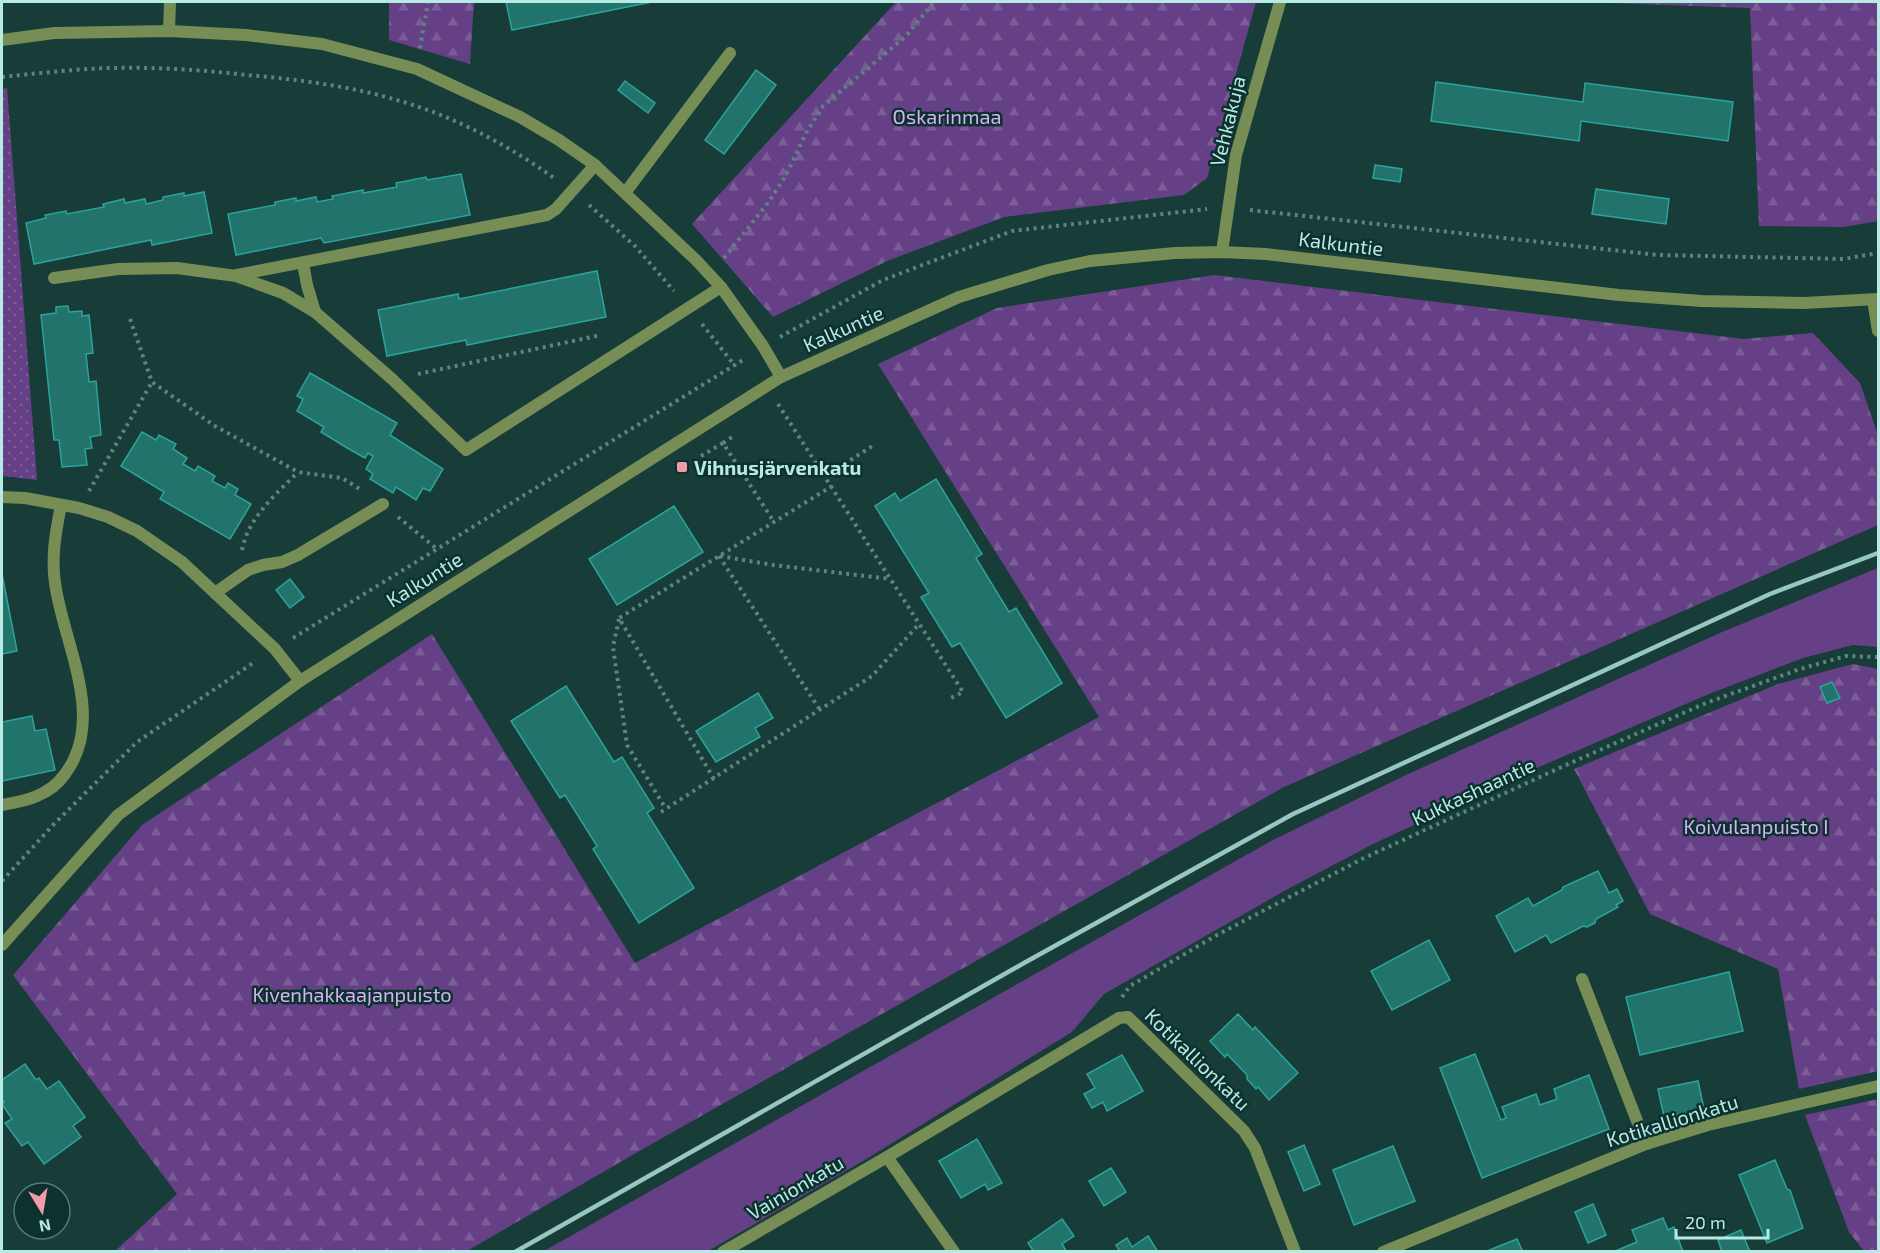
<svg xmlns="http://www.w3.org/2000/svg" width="1880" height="1253" font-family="'Exo 2',sans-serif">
<defs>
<pattern id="forest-firs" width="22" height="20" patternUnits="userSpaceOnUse" patternTransform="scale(1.5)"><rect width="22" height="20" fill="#664086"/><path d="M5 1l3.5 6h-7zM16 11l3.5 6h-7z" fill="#7a5c97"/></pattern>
<pattern id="park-dots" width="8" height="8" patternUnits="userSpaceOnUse" patternTransform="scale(1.5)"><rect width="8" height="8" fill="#664086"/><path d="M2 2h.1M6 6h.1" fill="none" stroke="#7a5c97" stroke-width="1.8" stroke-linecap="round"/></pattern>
</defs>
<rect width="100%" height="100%" fill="#183c38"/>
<!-- green -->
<polygon fill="#664086" points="1878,568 1878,647 1853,645 1803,658 1709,694 1539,767 1373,844 1286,890 1104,994 1072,1032 868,1158 708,1251 544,1251 1271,841 1406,775 1722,632"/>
<!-- forest -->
<g fill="url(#forest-firs)">
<polygon points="389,2 474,2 470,64 389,40"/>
<polygon points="896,2 1256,2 1207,178 1184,195 1004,217 887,261 773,317 692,224"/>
<polygon points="1583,2 1878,2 1878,221 1844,227 1759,226 1750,8"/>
<polygon points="1214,275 1744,339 1813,333 1860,383 1878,435 1878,525 1284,787 641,1150 467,1251 115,1251 177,1194 13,975 142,825 432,634 635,963 1099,717 878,364 997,308"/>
<polygon points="1853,664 1878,669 1878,1071 1799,1089 1778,969 1650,914 1574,769 1778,684"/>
<polygon points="1878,1099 1878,1251 1864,1251 1849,1232 1805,1115"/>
</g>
<!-- park -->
<polygon fill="url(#park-dots)" points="7,88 37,480 3,476 2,460 2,89"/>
<!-- building -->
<g fill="#21736c" stroke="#2ba49b" stroke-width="1.5">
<polygon points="506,2 652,2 512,30"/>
<polygon points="756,70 776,85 724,154 705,140"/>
<polygon points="625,81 655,103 648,113 618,90"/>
<polygon points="1436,82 1583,102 1585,83 1733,102 1728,141 1581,121 1579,141 1431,121"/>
<polygon points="1375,165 1402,169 1400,182 1373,178"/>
<polygon points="461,174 470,215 324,243 321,238 236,255 228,214 275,205 275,202 296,198 296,201 316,197 317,202 333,199 332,196 363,190 363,193 397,187 396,183 426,177 427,180"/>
<polygon points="1596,189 1669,199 1666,224 1592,214"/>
<polygon points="204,192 212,233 152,245 151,240 34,264 26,223 46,218 45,215 66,211 67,214 104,207 103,204 124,199 125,203 145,199 146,204 163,200 163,197 184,193 184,196"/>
<polygon points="597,271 606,317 467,345 466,340 387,356 378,310 458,294 459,299"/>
<polygon points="68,306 69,312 82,311 82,316 89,315 93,353 86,354 89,382 96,381 101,435 90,437 92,448 85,449 87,465 62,467 59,440 54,440 41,315 56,313 56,307"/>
<polygon points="310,373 397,423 390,435 443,469 430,491 423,488 416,500 396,487 393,493 370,479 373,474 366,469 373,456 368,453 365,458 349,449 321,432 324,427 297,411 303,399 297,396"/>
<polygon points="142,432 156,440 159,435 176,444 173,449 187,458 183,464 195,471 198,466 215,476 212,481 225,488 228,483 238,489 235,495 251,504 230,539 160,499 164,492 121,466"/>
<polygon points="936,479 982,554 976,558 1009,612 1016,608 1062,683 1006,718 960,643 952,647 921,597 929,593 875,506 895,493 900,501"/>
<polygon points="674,506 703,552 617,605 589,559"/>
<polygon points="2,574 17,651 2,654"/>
<polygon points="290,579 304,597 290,608 276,590"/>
<polygon points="1832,682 1840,698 1827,703 1820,687"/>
<polygon points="566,686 614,762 622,757 654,808 647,813 694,888 639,923 593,849 597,846 565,795 560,798 511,721"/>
<polygon points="758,693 773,718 755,728 760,737 716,762 696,731"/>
<polygon points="32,716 35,731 46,729 55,770 2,781 2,722"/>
<polygon points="1598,871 1609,893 1617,889 1623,901 1616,905 1618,907 1596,919 1595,923 1587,927 1583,926 1551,943 1546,935 1515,952 1496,916 1528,898 1533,906 1562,890 1563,887"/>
<polygon points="1429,940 1450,980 1392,1010 1371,971"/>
<polygon points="1729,972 1743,1031 1640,1055 1626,997"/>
<polygon points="1238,1014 1253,1030 1255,1027 1298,1073 1269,1100 1258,1087 1256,1089 1247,1079 1247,1075 1227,1054 1225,1057 1210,1041"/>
<polygon points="1475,1054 1501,1120 1506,1118 1502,1107 1536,1094 1540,1105 1557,1099 1554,1089 1589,1075 1609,1129 1482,1178 1440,1068"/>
<polygon points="1122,1055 1143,1091 1107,1111 1103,1102 1092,1108 1084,1094 1095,1088 1087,1074"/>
<polygon points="25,1064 36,1080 39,1078 47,1089 59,1081 85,1117 73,1126 81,1137 44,1164 28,1142 22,1146 5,1123 12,1119 2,1104 4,1102 2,1098 2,1080"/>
<polygon points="1698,1081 1704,1109 1664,1117 1658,1089"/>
<polygon points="977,1139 1002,1183 988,1190 985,1184 961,1198 939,1161"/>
<polygon points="1304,1145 1320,1184 1304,1191 1288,1152"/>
<polygon points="1393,1146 1415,1201 1354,1225 1333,1170"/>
<polygon points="1775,1160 1787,1189 1790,1190 1803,1228 1767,1243 1739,1175"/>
<polygon points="1111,1168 1126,1192 1104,1206 1089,1181"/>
<polygon points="1593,1204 1606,1235 1588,1243 1575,1212"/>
<polygon points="1663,1218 1668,1230 1674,1227 1683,1252 1613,1252 1637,1242 1632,1230"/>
<polygon points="1062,1219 1074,1236 1062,1244 1067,1252 1034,1252 1028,1243"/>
<polygon points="1741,1230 1750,1252 1722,1252 1718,1240"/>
<polygon points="1148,1236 1158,1252 1120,1252 1116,1245 1127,1238 1132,1247"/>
<polygon points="1517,1239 1523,1252 1487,1252 1487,1251"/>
</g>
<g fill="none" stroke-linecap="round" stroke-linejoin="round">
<!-- path -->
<g stroke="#5b8581" stroke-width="4" stroke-dasharray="3 4.5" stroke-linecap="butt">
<polyline points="420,48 428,2"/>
<path d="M2 77C30 74 59 71 88 69 141 66 194 69 247 75 303 80 359 87 413 105 463 121 512 148 554 178"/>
<polyline points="589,205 635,246 674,291"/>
<polyline points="1250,210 1658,255 1844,259 1878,253"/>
<polyline points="724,258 768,203 786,175 806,133 823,106 906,36 934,2"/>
<polyline points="130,319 152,382 215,426 298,472 342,478 363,491"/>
<polyline points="702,324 735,366"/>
<polyline points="780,337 883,280 1012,231 1207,209"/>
<polyline points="418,374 601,335"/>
<polyline points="778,404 963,692 951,698"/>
<polyline points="723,443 735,435"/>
<polyline points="701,456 723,443 774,522"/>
<polyline points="825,476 874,445"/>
<polyline points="89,491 152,382"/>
<polyline points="398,517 437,549"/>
<path d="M242 550C248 518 276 494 298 472"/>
<polyline points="719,556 820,710"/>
<polyline points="720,556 773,565 891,579"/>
<polyline points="619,619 613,647 627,745 666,809"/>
<polyline points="293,638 746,358"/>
<polyline points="714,779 619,618 832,486"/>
<polyline points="661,812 872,676 920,623"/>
<polyline points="2,881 54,824 137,742 256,661"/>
<polyline points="1122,997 1130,986 1217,935 1364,858 1566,765 1706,703 1800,669 1846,656 1878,657"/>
</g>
<!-- service -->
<g stroke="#768e55" stroke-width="12">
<polyline points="169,31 170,2"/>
<polyline points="625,193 730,53"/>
<polyline points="303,263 307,285 315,312"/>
<polyline points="237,275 547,215 556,209 595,165"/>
<polyline points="54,278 118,269 177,268 236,276 283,293 315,312 392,379 466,450 721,287"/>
<polyline points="215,593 248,570 263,565 282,562 298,555 383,504"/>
<path d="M2 805C13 803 26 801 37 796 49 791 58 784 65 774 107 718 63 643 55 583 51 556 56 531 61 505"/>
<polyline points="1582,979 1646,1144"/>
</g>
<!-- minor -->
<g stroke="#768e55" stroke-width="12">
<polyline points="2,40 54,33 169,31 246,35 322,44 417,69 520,117 559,140 595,165 696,260 721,287 763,346 781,377"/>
<polyline points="1222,252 1236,155 1280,2"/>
<polyline points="1873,300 1878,331"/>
<polyline points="2,497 25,498 79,508 108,517 137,531 182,562 275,649 300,681"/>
<polyline points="887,1157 954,1252"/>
<polyline points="723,1252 887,1157 1119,1018 1128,1017 1244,1131 1255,1148 1295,1252"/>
<polyline points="1383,1252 1646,1144 1708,1125 1878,1086"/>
</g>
<!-- tertiary -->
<polyline stroke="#768e55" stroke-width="12" points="2,945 118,815 300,681 781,377 959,297 1048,270 1090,261 1175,253 1222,252 1266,254 1619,295 1702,301 1804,303 1878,299"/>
<!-- rail -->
<polyline stroke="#98c7c1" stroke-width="4.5" points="515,1252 1024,963 1293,814 1770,594 1878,553"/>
</g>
<!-- markers -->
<rect fill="#f39aab" stroke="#0d312e" stroke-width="2" x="676" y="461" width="12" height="12" rx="3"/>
<g text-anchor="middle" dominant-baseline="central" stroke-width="5" stroke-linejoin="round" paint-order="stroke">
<!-- park labels -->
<g font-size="20" fill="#d3b3f3" stroke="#0d312e">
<text x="947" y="116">Oskarinmaa</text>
<text x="1756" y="826">Koivulanpuisto I</text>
<text x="352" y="994">Kivenhakkaajanpuisto</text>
</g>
<!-- street labels -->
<g font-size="20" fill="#b8eae4" stroke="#0d312e">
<text transform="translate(1227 121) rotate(-76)">Vehkakuja</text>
<text transform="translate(1341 243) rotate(7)">Kalkuntie</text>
<text transform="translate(843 328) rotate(-24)">Kalkuntie</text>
<text transform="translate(424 579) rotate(-32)">Kalkuntie</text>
<text transform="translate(1473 791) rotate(-25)">Kukkashaantie</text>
<text transform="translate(1198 1059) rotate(44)">Kotikallionkatu</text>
<text transform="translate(1672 1120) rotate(-17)">Kotikallionkatu</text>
<text transform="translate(795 1187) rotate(-30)">Vainionkatu</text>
</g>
<!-- poi labels -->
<g font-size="20" font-weight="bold" fill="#b8eae4" stroke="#0d312e" text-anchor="start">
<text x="694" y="467">Vihnusjärvenkatu</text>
</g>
</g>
<!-- border -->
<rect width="1880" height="1253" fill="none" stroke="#b8eae4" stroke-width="6"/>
<!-- north arrow -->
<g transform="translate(42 1211) rotate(169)"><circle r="28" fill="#0d312e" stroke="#517b77" stroke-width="1.5"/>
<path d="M0-4.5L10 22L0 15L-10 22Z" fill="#f39aab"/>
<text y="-9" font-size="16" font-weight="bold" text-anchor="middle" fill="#b8eae4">N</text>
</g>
<!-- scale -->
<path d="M1676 1229v9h92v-9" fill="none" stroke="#b8eae4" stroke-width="3"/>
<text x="1685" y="1229" font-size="18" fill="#b8eae4" stroke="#0d312e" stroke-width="4.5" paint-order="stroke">20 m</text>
</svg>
